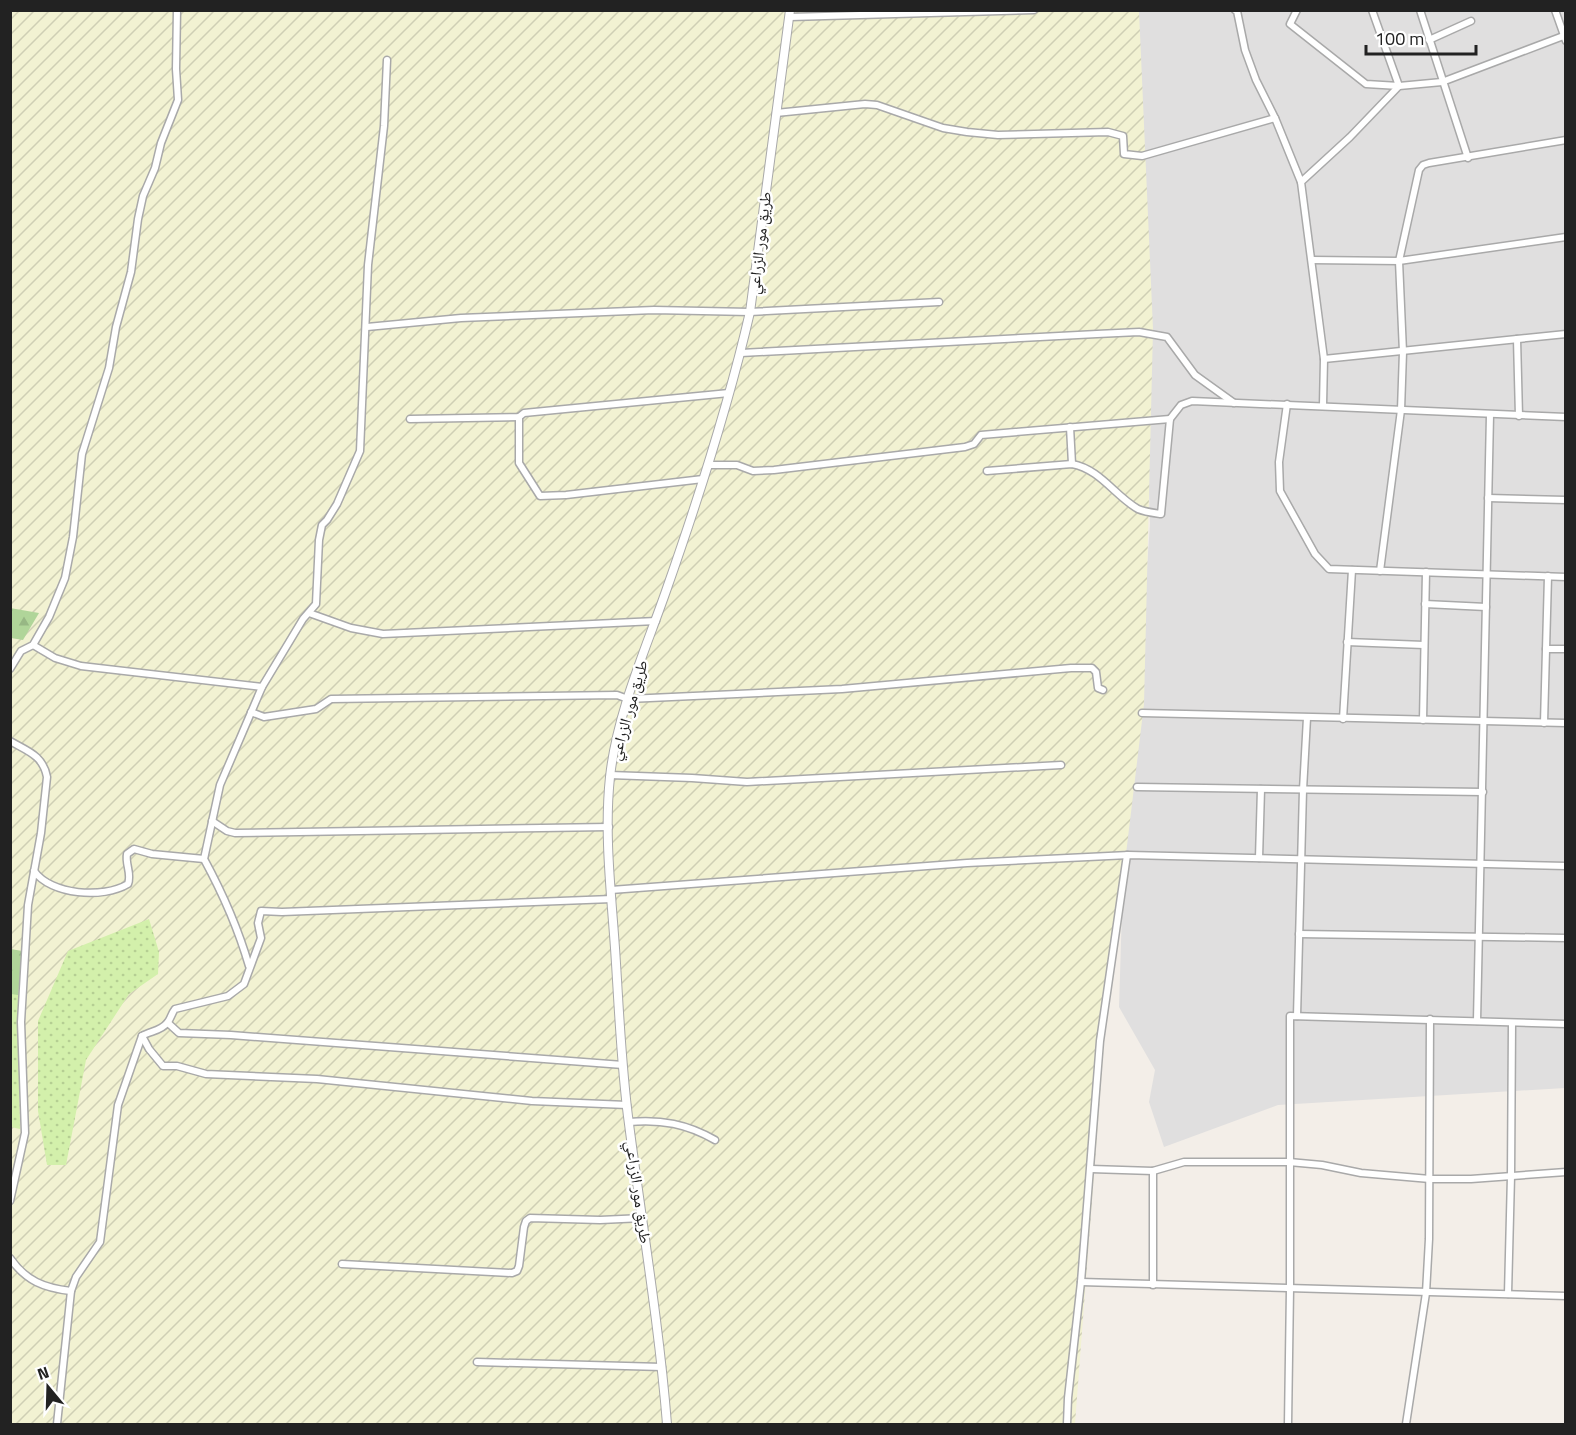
<svg xmlns="http://www.w3.org/2000/svg" width="1576" height="1435" font-family="'Titillium Web','Noto Naskh Arabic',sans-serif">
<defs>
<pattern id="farmland-furrows" width="10" height="10" patternUnits="userSpaceOnUse" patternTransform="scale(1.5)"><rect width="10" height="10" fill="#f2f2d2"/><path d="M-1 1l2-2M0 10L10 0M9 11l2-2" fill="none" stroke="#cfcfb4"/></pattern>
<pattern id="grass-dots" width="8" height="8" patternUnits="userSpaceOnUse" patternTransform="scale(1.5)"><rect width="8" height="8" fill="#d3f0ab"/><path d="M2 2h.1M6 6h.1" fill="none" stroke="#b5ce93" stroke-width="1.8" stroke-linecap="round"/></pattern>
<pattern id="forest-firs" width="22" height="20" patternUnits="userSpaceOnUse" patternTransform="scale(1.5)"><rect width="22" height="20" fill="#b0d599"/><path d="M5 1l3.5 6h-7zM16 11l3.5 6h-7z" fill="#97b784"/></pattern>
</defs>
<rect width="100%" height="100%" fill="#f3eee8"/>
<!-- residential -->
<polygon fill="#e0dfdf" points="1135,11 1565,11 1565,1088 1278,1105 1164,1147 1149,1102 1155,1070 1119,1007 1125,813 1131,797 1150,524"/>
<!-- farmland -->
<polygon fill="url(#farmland-furrows)" points="11,11 1139,11 1153,329 1144,704 1105,1029 1075,1424 11,1424"/>
<!-- grass -->
<g fill="url(#grass-dots)">
<polygon points="149,919 159,952 158,974 129,994 86,1060 66,1165 47,1165 38,1111 38,1021 68,951"/>
<polygon points="10,950 21,952 18,1021 20,1129 11,1127"/>
</g>
<!-- forest -->
<g fill="url(#forest-firs)">
<polygon points="10,608 39,613 23,640 11,638"/>
<polygon points="11,949 22,951 18,995 11,994"/>
</g>
<g fill="none" stroke-linecap="round" stroke-linejoin="round">
<!-- minor casing -->
<g stroke="#a9a9a9" stroke-width="9">
<g id="minor">
<polyline points="1235,10 1237,11 1245,50 1256,80 1275,118 1301,182"/>
<polyline points="1297,10 1290,24 1366,84 1399,86 1372,10"/>
<polyline points="1420,10 1468,158"/>
<polyline points="1555,10 1566,41"/>
<polyline points="790,17 1034,10"/>
<polyline points="1429,40 1471,21"/>
<polyline points="776,113 865,104 877,105 943,128 967,132 998,135 1108,132 1123,136 1124,154 1142,156 1275,118"/>
<polyline points="1312,260 1399,261 1566,237"/>
<polyline points="367,327 461,318 654,310 750,312 939,302"/>
<polyline points="1517,339 1519,416"/>
<polyline points="741,353 1097,334 1139,332 1167,337 1195,375 1234,403"/>
<polyline points="1324,359 1566,334"/>
<polyline points="1287,404 1279,462 1280,491 1315,554 1329,569 1566,577"/>
<polyline points="1323,405 1324,359 1301,182 1350,137 1399,86 1442,82 1566,35"/>
<polyline points="519,417 519,463 540,496 566,495 703,479"/>
<polyline points="410,419 519,417 524,413 729,393"/>
<polyline points="1070,427 1072,464"/>
<polyline points="708,465 737,465 753,471 774,470 965,447 974,444 981,435 1170,419"/>
<path d="M987 471 1072 464C1100 469 1115 496 1138 509 1145 512 1154 513 1161 514L1170 419 1181 405 1192 401 1566 417"/>
<polyline points="1488,498 1566,500"/>
<polyline points="1380,571 1401,410 1403,352 1399,261 1419,170 1423,165 1429,163 1566,140"/>
<polyline points="1425,604 1486,607"/>
<polyline points="309,613 351,628 383,634 656,621"/>
<polyline points="1347,642 1424,645"/>
<polyline points="33,645 55,658 81,666 262,687"/>
<polyline points="1546,649 1566,649"/>
<polyline points="10,669 21,651 33,645 49,617 65,578 73,537 82,454 109,368 116,327 131,272 138,219 143,196 155,168 161,143 178,100 176,69 177,10"/>
<polyline points="251,712 264,717 316,709 331,699 617,695 628,699 842,689 1071,668 1092,668 1096,672 1098,688 1103,690"/>
<polyline points="1142,713 1566,723"/>
<polyline points="1343,719 1352,570"/>
<polyline points="1423,720 1426,572"/>
<polyline points="1544,723 1548,576"/>
<path d="M10 741C27 751 43 755 47 777L41 833 28 905 21 1022 25 1133 10 1201"/>
<polyline points="610,775 692,778 747,782 1061,765"/>
<polyline points="1137,787 1483,792"/>
<polyline points="212,821 227,831 235,833 609,827"/>
<polyline points="1259,858 1261,789"/>
<path d="M34 871C51 895 103 899 128 884 132 874 125 864 127 854L134 849 152 854 204 859"/>
<polyline points="611,890 967,863 1129,855 1566,866"/>
<polyline points="1299,934 1566,938"/>
<path d="M249 966C238 928 223 894 204 859L220 785 262 687 303 619 316 604 319 540 322 525 327 520 337 504 360 451 368 265 384 126 387 60"/>
<polyline points="1297,1016 1303,790 1307,718"/>
<polyline points="1477,1021 1490,415"/>
<polyline points="168,1023 179,1033 231,1035 623,1065"/>
<polyline points="142,1036 149,1049 163,1066 177,1066 206,1074 317,1079 532,1101 627,1105"/>
<path d="M629 1122C661 1119 687 1124 715 1140"/>
<polyline points="1091,1169 1153,1171 1184,1162 1289,1162 1322,1165 1361,1173 1430,1179 1471,1179 1566,1172"/>
<polyline points="1153,1171 1153,1285"/>
<path d="M10 1258C26 1281 44 1288 71 1291"/>
<polyline points="342,1264 512,1273 517,1271 519,1266 524,1227 526,1221 530,1218 600,1220 643,1218"/>
<polyline points="1081,1282 1566,1296"/>
<polyline points="1508,1294 1511,1176 1512,1023"/>
<polyline points="477,1362 662,1367"/>
<path d="M57 1424 71 1291 76 1277 100 1242 118 1105 142 1036C150 1031 161 1031 167 1023 171 1019 171 1014 175 1009L228 996 244 984 261 938 258 923 261 911 282 912 612 899"/>
<polyline points="1067,1424 1068,1398 1081,1282 1100,1041 1127,855"/>
<polyline points="1288,1424 1290,1289 1290,1016 1566,1024"/>
<polyline points="1406,1424 1426,1293 1429,1239 1430,1019"/>
</g>
</g>
<!-- tertiary casing -->
<g stroke="#a9a9a9" stroke-width="10">
<path id="tertiary" d="M667 1424C659 1324 642 1224 629 1124 621 1066 619 1007 615 948 611 891 604 833 610 777 617 713 645 651 666 591 698 500 728 407 750 312L790 10"/>
</g>
<!-- minor -->
<use href="#minor" stroke="#fff" stroke-width="6"/>
<!-- tertiary -->
<use href="#tertiary" stroke="#fff" stroke-width="8"/>
</g>
<g text-anchor="middle" dominant-baseline="central" stroke-width="5" stroke-linejoin="round" paint-order="stroke">
<!-- street labels -->
<g font-size="16" fill="#222" stroke="#fff">
<text transform="translate(759 243) rotate(-83)">طريق مور الزراعي</text>
<text transform="translate(628 710) rotate(-74)">طريق مور الزراعي</text>
<text transform="translate(639 1192) rotate(82)">طريق مور الزراعي</text>
</g>
</g>
<!-- border -->
<rect width="1576" height="1435" fill="none" stroke="#222222" stroke-width="24"/>
<!-- north arrow -->
<g transform="translate(48 1387) rotate(341)" stroke="#ffffff" stroke-width="4.5" paint-order="stroke">
<path d="M0-4.5L10 22L0 15L-10 22Z" fill="#222222"/>
<text y="-9" font-size="16" font-weight="bold" text-anchor="middle" fill="#222222">N</text>
</g>
<!-- scale -->
<path d="M1366 45v9h110v-9" fill="none" stroke="#222222" stroke-width="3"/>
<text x="1375" y="45" font-size="18" fill="#222222" stroke="#ffffff" stroke-width="4.5" paint-order="stroke">100 m</text>
</svg>
